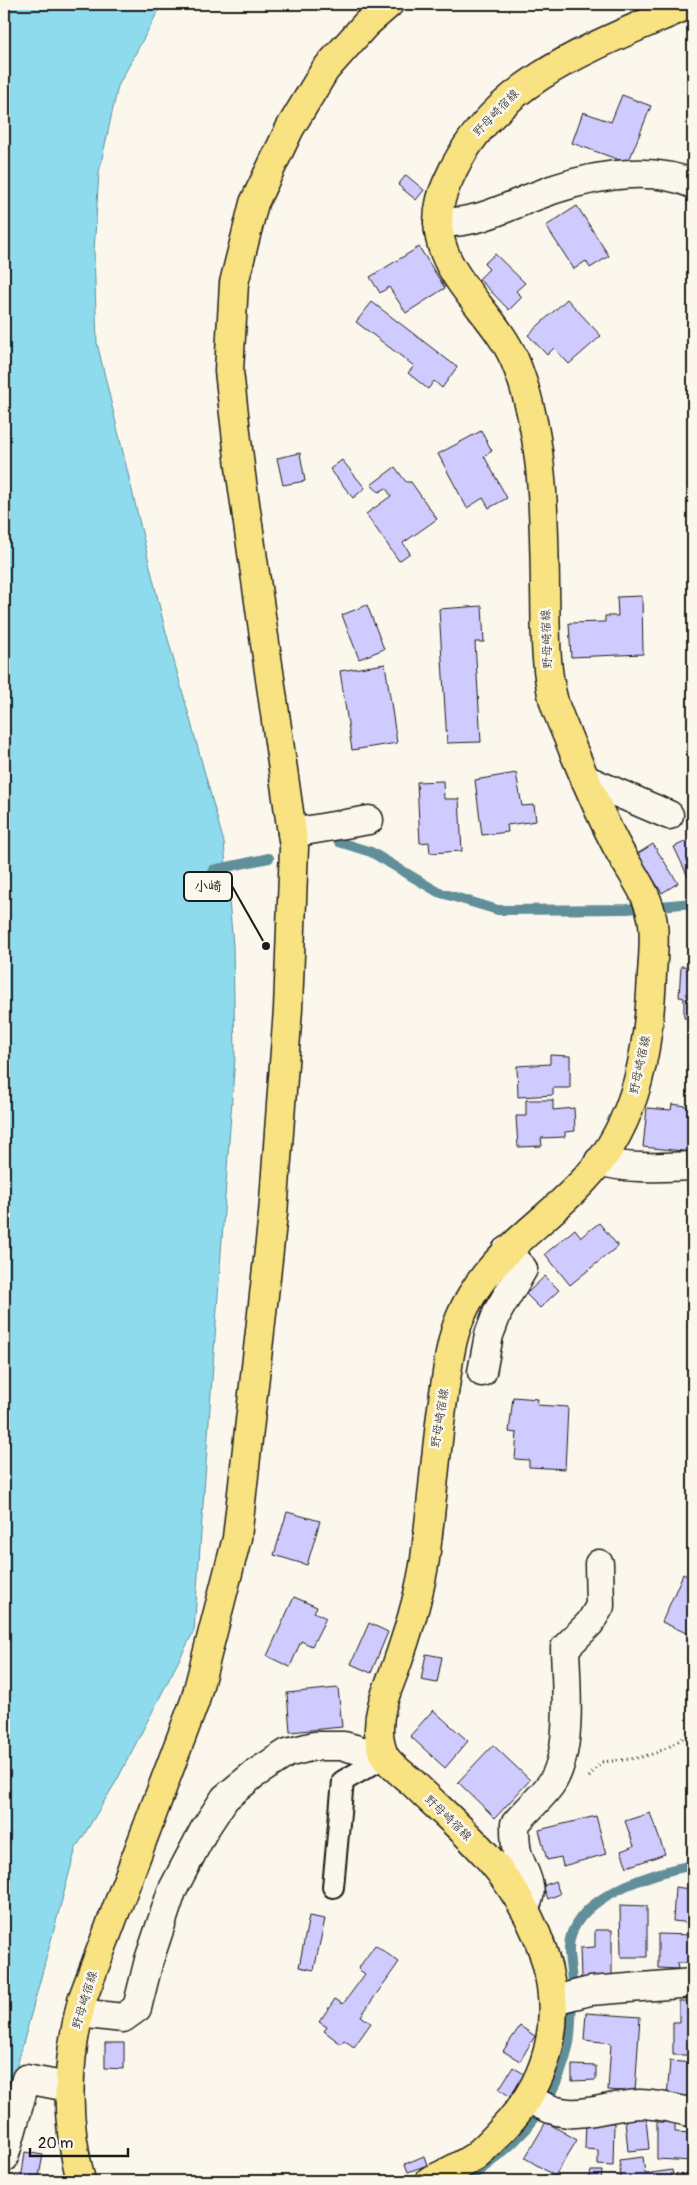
<svg xmlns="http://www.w3.org/2000/svg" width="697" height="2185" font-family="Pangolin,'Klee One',sans-serif">
<rect width="100%" height="100%" fill="#fbf7ec"/>
<filter id="ink" filterUnits="userSpaceOnUse"><feTurbulence type="fractalNoise" baseFrequency=".02" numOctaves="2"/><feDisplacementMap in="SourceGraphic" scale="10" xChannelSelector="R" yChannelSelector="G"/><feConvolveMatrix kernelMatrix="1 2 1 2 8 2 1 2 1" color-interpolation-filters="sRGB"/></filter>
<g filter="url(#ink)">
<!-- water -->
<polygon fill="#8edbed" stroke="#608f99" points="4,4 162,4 118,86 99,172 94,252 97,343 163,621 224,843 233,945 235,1057 194,1631 117,1780 76,1848 4,2114"/>
<g fill="none" stroke-linecap="round" stroke-linejoin="round">
<!-- stream -->
<g stroke="#608f99" stroke-width="10">
<polyline points="339,842 371,852 438,892 498,910 627,909 693,903"/>
<polyline points="213,870 269,858"/>
<path d="M464 2181C516 2148 557 2105 569 2043 572 2026 571 2007 572 1989 573 1969 564 1949 573 1930 590 1892 656 1872 693 1865"/>
</g>
</g>
<!-- building -->
<g fill="#d0cbfe" stroke="#1c1c1c">
<polygon points="622,95 651,106 628,163 572,143 583,112 611,122"/>
<polygon points="406,175 424,190 416,200 398,185"/>
<polygon points="577,206 609,256 590,268 586,261 574,269 546,226"/>
<polygon points="419,247 445,288 406,313 389,287 380,293 370,277"/>
<polygon points="495,254 525,283 516,291 522,297 509,310 479,279 489,269 484,264"/>
<polygon points="567,299 601,336 569,364 554,348 547,355 528,335"/>
<polygon points="372,302 457,367 442,388 434,381 428,389 408,373 414,366 356,322"/>
<polygon points="481,431 492,451 484,456 507,498 489,508 483,498 467,508 438,454"/>
<polygon points="300,453 305,481 283,485 277,458"/>
<polygon points="342,460 365,488 353,498 330,469"/>
<polygon points="395,467 406,482 411,482 437,519 403,543 410,553 399,561 366,514 391,496 386,488 379,492 371,485"/>
<polygon points="642,596 643,654 571,657 569,623 605,622 605,616 618,616 617,597"/>
<polygon points="367,605 384,649 359,659 342,615"/>
<polygon points="482,606 484,642 475,642 481,742 447,743 439,609"/>
<polygon points="385,664 397,743 352,750 340,671"/>
<polygon points="516,773 522,806 534,805 536,821 507,825 508,832 482,835 475,780"/>
<polygon points="443,781 444,799 459,799 462,851 430,853 429,842 420,843 417,782"/>
<polygon points="693,838 693,885 692,885 674,847"/>
<polygon points="653,844 678,883 662,893 637,854"/>
<polygon points="681,966 693,967 693,1019 684,1018 684,998 679,997"/>
<polygon points="550,1055 570,1056 570,1088 553,1088 553,1095 518,1097 517,1066 550,1064"/>
<polygon points="526,1100 553,1100 553,1110 574,1108 575,1131 565,1132 565,1137 541,1138 542,1146 518,1147 516,1116 526,1116"/>
<polygon points="672,1104 693,1107 693,1152 643,1147 647,1108 671,1110"/>
<polygon points="599,1223 618,1246 570,1285 545,1254 575,1229 581,1237"/>
<polygon points="545,1276 559,1290 540,1308 526,1294"/>
<polygon points="513,1397 538,1399 537,1405 568,1407 565,1469 529,1467 529,1460 515,1459 517,1433 509,1432"/>
<polygon points="287,1512 320,1521 307,1565 274,1555"/>
<polygon points="683,1574 693,1579 693,1636 662,1622"/>
<polygon points="294,1597 317,1607 314,1612 326,1618 312,1646 301,1641 290,1667 267,1656"/>
<polygon points="369,1623 388,1632 371,1673 351,1664"/>
<polygon points="426,1654 442,1657 437,1683 421,1680"/>
<polygon points="338,1688 342,1727 290,1732 287,1693"/>
<polygon points="433,1710 468,1741 445,1768 410,1736"/>
<polygon points="493,1745 530,1780 495,1818 458,1782"/>
<polygon points="650,1813 665,1854 627,1867 621,1851 634,1846 625,1821"/>
<polygon points="596,1816 606,1854 563,1866 561,1857 547,1860 539,1830"/>
<polygon points="691,1877 693,1877 693,1923 673,1921 675,1887 690,1889"/>
<polygon points="555,1881 560,1894 548,1899 543,1886"/>
<polygon points="620,1905 647,1906 647,1957 621,1957"/>
<polygon points="309,1916 325,1919 314,1970 299,1967"/>
<polygon points="595,1930 612,1930 612,1977 581,1978 580,1948 595,1947"/>
<polygon points="658,1934 693,1935 693,1963 677,1963 678,1969 658,1968"/>
<polygon points="375,1945 399,1962 361,2016 371,2023 354,2047 344,2040 341,2044 324,2031 327,2027 319,2022 335,1999 343,2004 365,1974 358,1969"/>
<polygon points="679,2001 693,2001 693,2055 673,2055 673,2022 679,2022"/>
<polygon points="586,2013 640,2017 635,2092 608,2090 611,2043 584,2040"/>
<polygon points="520,2026 535,2036 520,2061 503,2051"/>
<polygon points="105,2043 124,2043 124,2069 105,2068"/>
<polygon points="670,2061 693,2063 693,2100 667,2097"/>
<polygon points="572,2065 596,2066 596,2080 572,2081"/>
<polygon points="513,2067 527,2076 512,2098 499,2089"/>
<polygon points="646,2118 649,2149 628,2151 625,2120"/>
<polygon points="586,2121 614,2123 613,2166 598,2165 598,2150 585,2149"/>
<polygon points="546,2122 577,2140 555,2176 525,2158"/>
<polygon points="657,2122 675,2122 675,2132 693,2133 693,2161 657,2159"/>
<polygon points="25,2152 43,2155 38,2181 21,2181"/>
<polygon points="424,2156 427,2165 408,2172 405,2164"/>
<polygon points="643,2157 645,2174 672,2170 674,2181 617,2181 617,2178 621,2177 619,2160"/>
<polygon points="591,2171 602,2171 601,2181 589,2181"/>
</g>
<g fill="none" stroke-linecap="round" stroke-linejoin="round">
<!-- service casing -->
<g stroke="#1c1c1c" stroke-width="24">
<polyline id="service" points="333,1887 343,1781 385,1757"/>
</g>
<!-- minor casing -->
<g stroke="#1c1c1c" stroke-width="31">
<g id="minor">
<path d="M438 222C475 224 500 210 533 197 580 178 645 163 693 184"/>
<polyline points="585,779 669,815"/>
<polyline points="292,833 369,820"/>
<path d="M599 1161C629 1170 663 1167 693 1166"/>
<polyline points="482,1372 489,1335 498,1311 523,1269 506,1251"/>
<path d="M524 1908C538 1888 522 1872 517 1852 515 1843 515 1833 515 1824 526 1811 541 1798 551 1784 573 1752 566 1686 565 1648L590 1623 600 1606 599 1564"/>
<polyline points="554,2000 590,1991 693,1983"/>
<polyline points="79,2013 123,2018 137,2008 149,1960 172,1891 204,1830 225,1798 253,1775 287,1753 314,1746 344,1746 385,1757"/>
<path d="M529 2098C572 2127 595 2106 640 2104 657 2104 676 2109 693 2113"/>
<polyline points="4,2158 26,2079 68,2087"/>
</g>
</g>
<!-- primary casing -->
<g stroke="#1c1c1c" stroke-width="31">
<g id="primary">
<path d="M81 2181C65 2118 66 2064 82 2000L195 1701 237 1538 273 1214 288 1009 294 847 241 475 229 371 234 283 254 203 290 128 325 70 366 24 389 4"/>
<path d="M429 2181C444 2174 460 2166 474 2157 487 2147 499 2133 510 2121 583 2037 554 1932 486 1855 464 1830 437 1807 413 1783 405 1776 391 1766 385 1757 377 1742 378 1721 382 1706 386 1690 394 1674 399 1658 410 1626 420 1592 425 1559 432 1504 436 1448 444 1393 448 1368 450 1342 460 1318 485 1256 544 1225 587 1177 638 1122 649 1047 652 974 653 958 655 940 653 923 649 892 629 871 615 843 599 813 586 781 573 750 567 734 559 718 554 702 544 665 546 626 545 588 544 512 544 432 515 361 493 308 426 268 440 204 442 191 449 179 454 168 502 75 601 44 690 4"/>
</g>
</g>
<!-- path -->
<path stroke="#1c1c1c" stroke-width="3" stroke-dasharray="1 4" stroke-linecap="butt" d="M589 1777 601 1762C645 1758 657 1757 693 1731"/>
<!-- service -->
<use href="#service" stroke="#fbf7ec" stroke-width="20"/>
<!-- minor -->
<use href="#minor" stroke="#fbf7ec" stroke-width="28"/>
<!-- primary -->
<use href="#primary" stroke="#f8e281" stroke-width="28"/>
</g>
</g>
<g text-anchor="middle" dominant-baseline="central" stroke-width="5" stroke-linejoin="round" paint-order="stroke">
<!-- street labels -->
<g font-size="12" fill="#1c1c1c" stroke="#fbf7ec">
<text transform="translate(496 113) rotate(-46)">野母崎宿線</text>
<text transform="translate(547 639) rotate(-92)">野母崎宿線</text>
<text transform="translate(640 1065) rotate(-78)">野母崎宿線</text>
<text transform="translate(440 1418) rotate(-81)">野母崎宿線</text>
<text transform="translate(448 1818) rotate(44)">野母崎宿線</text>
<text transform="translate(85 2000) rotate(-73)">野母崎宿線</text>
</g>
</g>
<!-- callouts -->
<path fill="none" stroke="#1c1c1c" stroke-width="2" d="M266 946L232 886"/>
<circle fill="#1c1c1c" stroke="#fbf7ec" stroke-width="2" cx="266" cy="946" r="5"/>
<rect fill="#fbf7ec" stroke="#1c1c1c" stroke-width="2" x="184" y="872" width="48" height="29" rx="5"/>
<g font-size="14" text-anchor="middle" font-weight="bold" fill="#1c1c1c">
<text x="208" y="891">小崎</text>
</g>
<!-- margin -->
<rect width="697" height="2185" fill="none" stroke="#fbf7ec" stroke-width="20"/>
<rect x="10" y="10" width="677" height="2165" fill="none" stroke="#1c1c1c" stroke-width="2" filter="url(#ink)"/>
<!-- scale -->
<path d="M30 2148v8h98v-8" fill="none" stroke="#1c1c1c" stroke-width="2.5"/>
<text x="38" y="2148" font-size="15" fill="#1c1c1c" stroke="#fbf7ec" stroke-width="4" paint-order="stroke">20 m</text>
</svg>
